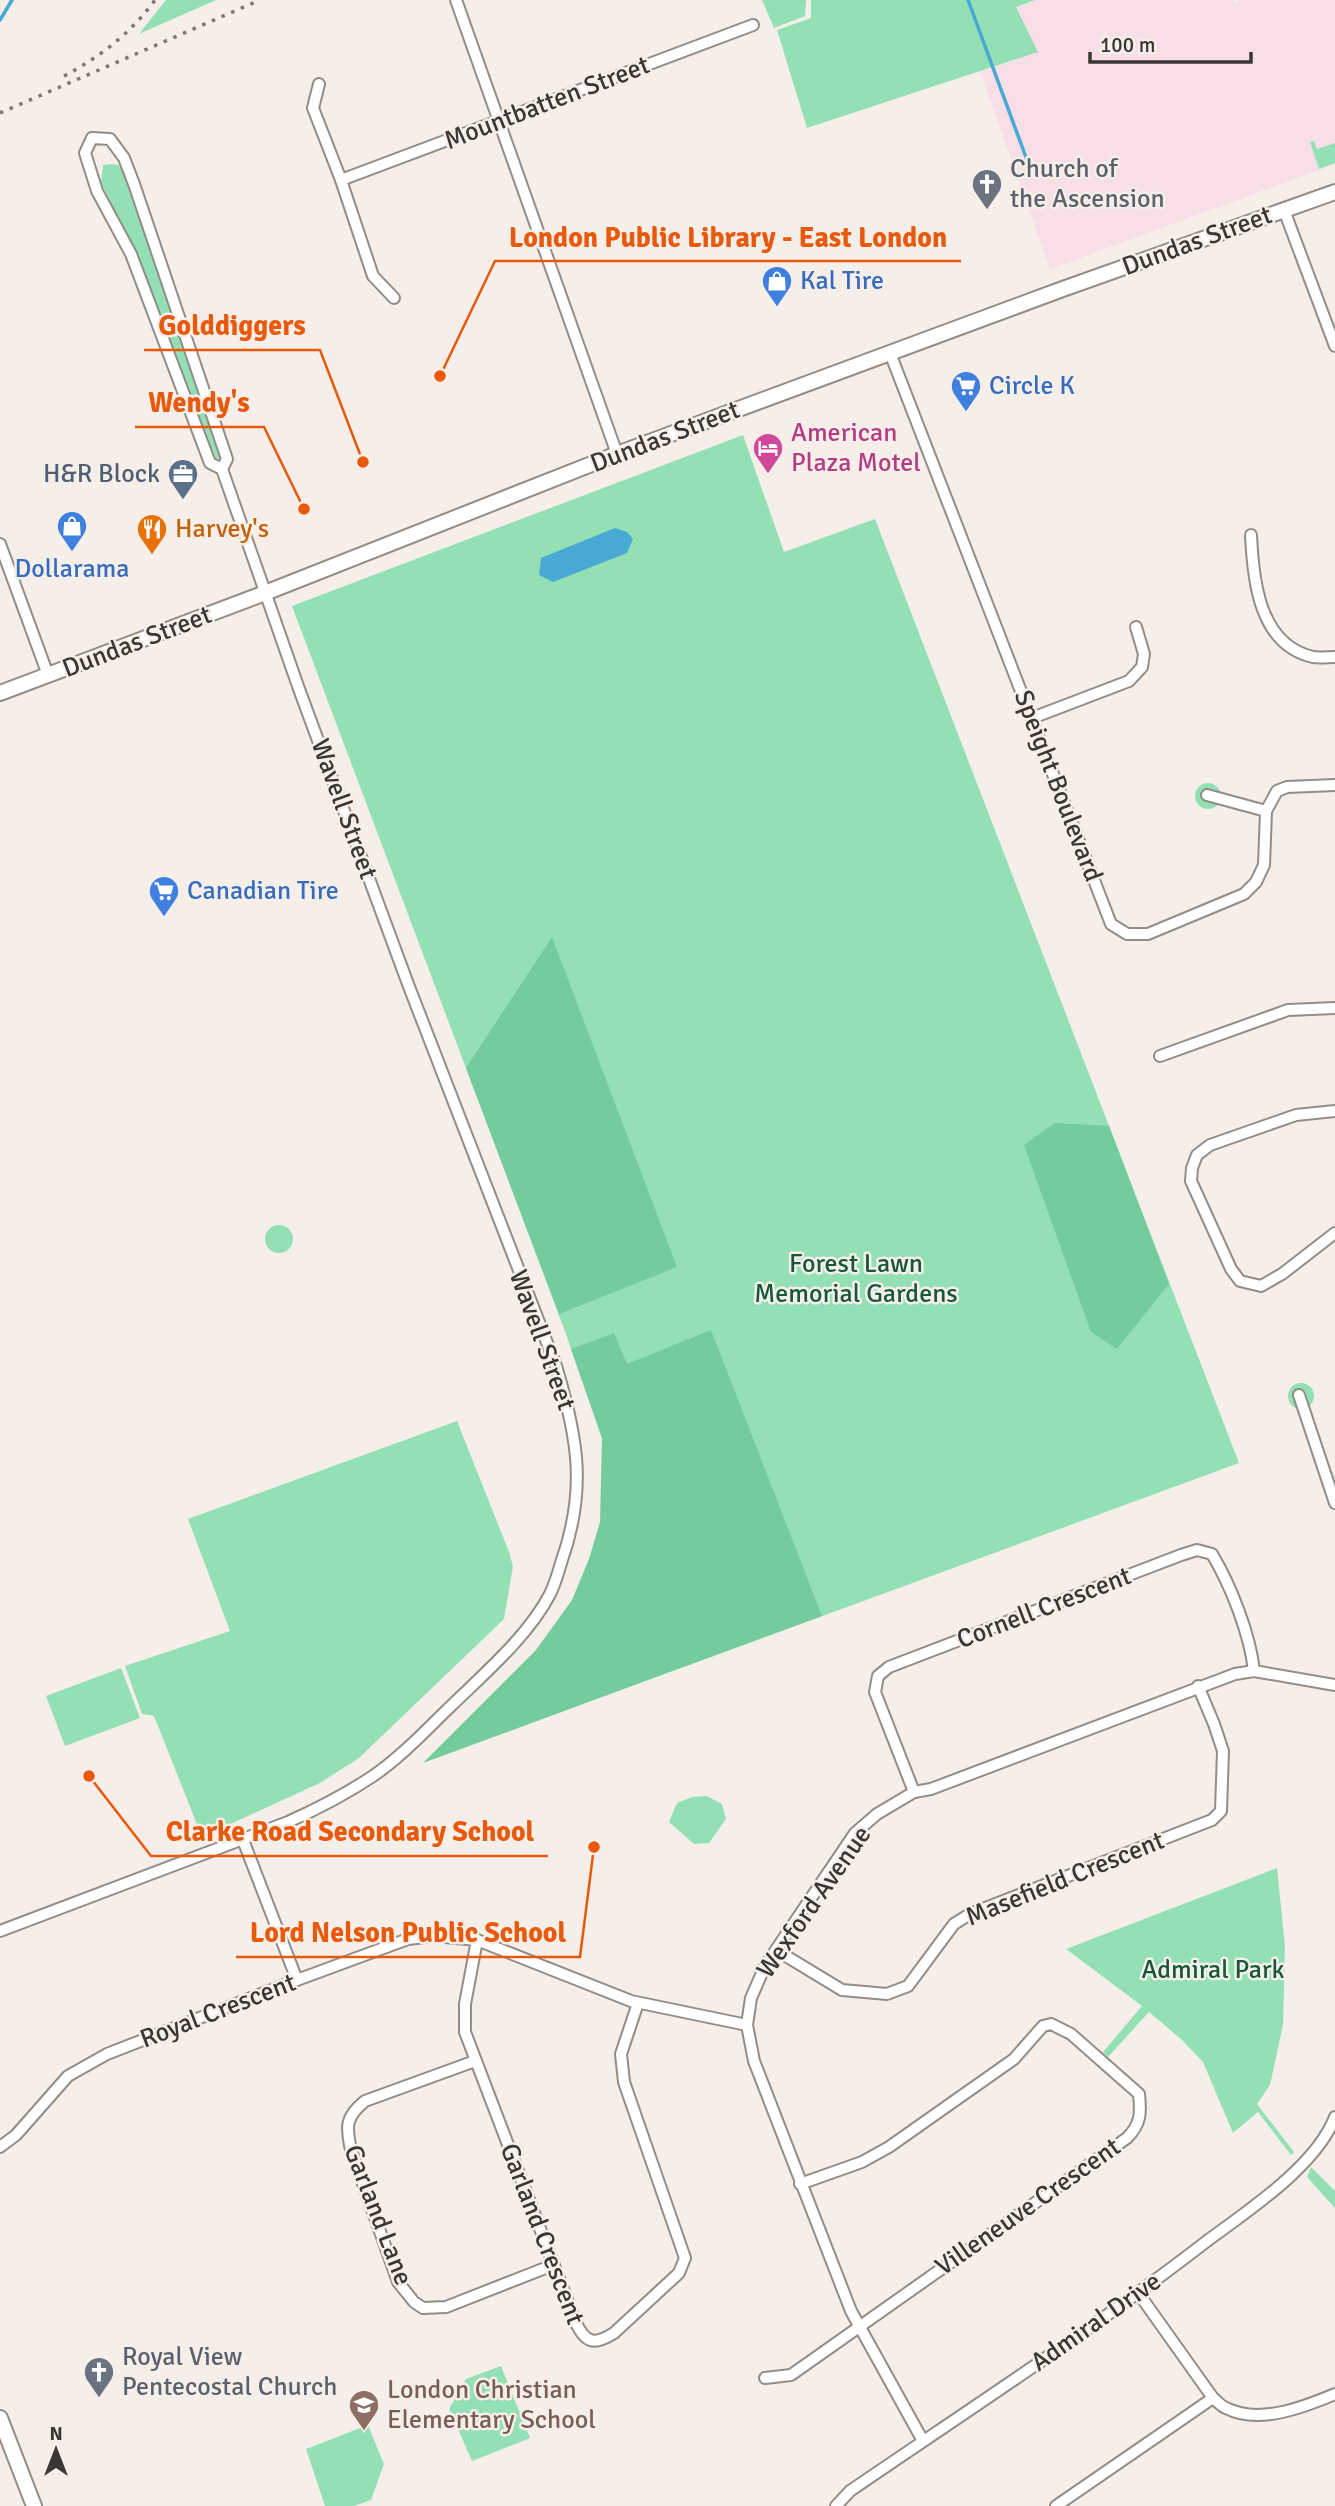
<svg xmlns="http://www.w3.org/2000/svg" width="1335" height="2506" font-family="Signika,sans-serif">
<rect width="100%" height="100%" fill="#f6eee8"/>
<!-- industrial -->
<polygon fill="#f7dee7" points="1035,0 1233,0 1234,3 1242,0 1335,0 1335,164 1050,269 980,71 1037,52 1015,7"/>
<!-- green -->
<g fill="#94e0b5">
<polygon points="166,0 216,0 139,34"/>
<polygon points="762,0 806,0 805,16 774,28"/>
<polygon points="811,0 1035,0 1016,7 1038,52 807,128 777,30 811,18"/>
<polygon points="1314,141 1317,149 1335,143 1335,163 1319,169 1310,142"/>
<polygon points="111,164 118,165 123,169 221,458 216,459 142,271 101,182 103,165"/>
<polygon points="743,435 784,552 875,519 1239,1463 681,1668 566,1334 292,606"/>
<circle cx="1208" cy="796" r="13"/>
<circle cx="279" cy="1239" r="14"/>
<circle cx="1301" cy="1396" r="13"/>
<polygon points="457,1421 509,1552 513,1566 504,1619 359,1758 320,1783 202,1837 154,1716 142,1714 125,1666 230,1631 188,1519"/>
<polygon points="121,1668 140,1718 65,1746 46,1696"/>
<polygon points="707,1796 722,1804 726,1819 709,1843 694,1844 669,1822 677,1803 692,1797"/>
<polygon points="1277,1868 1285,1947 1283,2025 1270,2085 1257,2104 1294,2152 1291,2155 1258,2112 1233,2133 1203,2062 1181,2039 1149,2012 1108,2057 1103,2052 1142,2006 1066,1949"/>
<polygon points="1311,2167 1335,2191 1335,2208 1307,2177"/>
<polygon points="501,2366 530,2438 472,2461 449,2409 466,2379"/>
<polygon points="368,2425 384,2464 371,2500 354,2506 325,2506 306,2449"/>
</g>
<!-- forest -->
<g fill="#74cb9c">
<polygon points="552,937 677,1267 559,1314 466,1068"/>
<polygon points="1055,1123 1109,1126 1169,1284 1117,1349 1091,1332 1024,1145"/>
<polygon points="711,1330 822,1616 423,1763 536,1650 572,1600 589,1559 600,1522 602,1438 571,1349 614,1333 627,1364"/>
</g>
<!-- water -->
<polygon fill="#48a9d4" points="615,528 627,532 633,539 627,553 553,582 539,575 541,558"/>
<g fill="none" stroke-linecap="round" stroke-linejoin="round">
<!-- stream -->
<g stroke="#48a9d4" stroke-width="3.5">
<polyline points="968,0 1027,160"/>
<polyline points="0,20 12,0"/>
</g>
<!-- minor casing -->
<g stroke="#938d87" stroke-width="14">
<g id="minor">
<polyline points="456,0 617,454"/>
<polyline points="319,84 313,108 341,180 373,276 394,298"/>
<polyline points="341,180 753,25"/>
<polyline points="1284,210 1335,346"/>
<polyline points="890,353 1111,924 1127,934 1148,934 1244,894 1256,882 1264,865 1266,811 1277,791 1287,787 1335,785"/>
<path d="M1251 535C1253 580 1259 645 1313 657 1320 658 1328 657 1335 657"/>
<polyline points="0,544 48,675"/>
<polyline points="1032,718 1129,681 1142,667 1144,654 1136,627"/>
<polyline points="1207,795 1266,811"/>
<polyline points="1160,1056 1288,1010 1335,1008"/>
<polyline points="1335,1111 1296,1115 1210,1145 1197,1155 1192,1168 1191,1181 1231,1269 1240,1281 1261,1286 1282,1274 1335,1233"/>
<polyline points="1299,1395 1335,1503"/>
<path d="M914 1792 875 1692 878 1676 889 1667 1181 1555 1197 1550 1212 1554C1231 1586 1250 1634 1254 1671"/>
<polyline points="243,1840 297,1980"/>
<path d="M0 1931 288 1822C317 1809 346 1794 373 1776 401 1757 427 1729 452 1705 485 1673 529 1635 550 1594 555 1584 558 1573 561 1563 587 1490 578 1438 556 1366L408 984 299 689 222 469 210 463 131 254 97 191 85 153 92 138 110 139 124 158 134 184 227 459 222 469"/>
<path d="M477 1940 465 2004V2032L576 2323C586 2344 595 2345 614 2333L679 2273 685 2258 624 2082 621 2054 638 2003"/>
<polyline points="776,1950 842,1990 887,1994 908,1986 954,1924 970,1914 1212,1820 1221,1811 1223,1751 1214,1724 1198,1686"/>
<path d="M475 2061 365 2101C345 2117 346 2127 351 2150L398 2282 414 2302 423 2308 446 2307 553 2265"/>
<polyline points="0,2147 16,2135 68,2076 107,2054 297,1980 408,1939 434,1936 477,1940 631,2001 747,2025"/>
<path d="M1139 2294 1213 2398C1217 2401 1221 2406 1226 2408 1259 2425 1304 2407 1335 2394"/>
<path d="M765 2378 791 2375 1127 2138C1141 2124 1141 2113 1139 2094L1071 2034 1051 2024 1043 2026 1014 2059 889 2147 862 2162 800 2184"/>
<polyline points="923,2441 851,2311 754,2061 747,2025 751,1998 765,1966 855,1833 877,1814 914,1792 931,1789 1235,1674 1254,1671 1335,1685"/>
<path d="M836 2506 850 2491C970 2409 1092 2330 1207 2241 1249 2210 1316 2166 1335 2117"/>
<polyline points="1056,2506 1213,2398"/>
</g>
</g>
<!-- major casing -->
<g stroke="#938d87" stroke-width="18">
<g id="major">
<polyline points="0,693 265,593 617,454 1060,290 1335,192"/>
<polyline points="0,2418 34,2506"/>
</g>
</g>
<!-- minor -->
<use href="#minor" stroke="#fff" stroke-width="10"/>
<!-- major -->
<use href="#major" stroke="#fff" stroke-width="14"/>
<!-- rail -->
<g stroke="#7d7874" stroke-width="3.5" stroke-dasharray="3.5 7" stroke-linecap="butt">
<path d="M64 76C100 57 131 33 155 0"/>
<polyline points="0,113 260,0"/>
</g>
</g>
<!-- icons -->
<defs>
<g id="church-pin" transform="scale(1.575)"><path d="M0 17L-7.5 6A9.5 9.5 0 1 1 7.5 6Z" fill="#6b7280" stroke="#f6eee8"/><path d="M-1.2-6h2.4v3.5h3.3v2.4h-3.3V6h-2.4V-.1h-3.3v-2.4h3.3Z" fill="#fff"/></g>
<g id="shop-pin" transform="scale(1.575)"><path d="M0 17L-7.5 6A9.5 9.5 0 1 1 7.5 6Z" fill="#3f7fe0" stroke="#f6eee8"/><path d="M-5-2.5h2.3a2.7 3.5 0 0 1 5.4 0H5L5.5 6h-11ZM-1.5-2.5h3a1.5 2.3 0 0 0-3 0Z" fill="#fff"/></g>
<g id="supermarket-pin" transform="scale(1.575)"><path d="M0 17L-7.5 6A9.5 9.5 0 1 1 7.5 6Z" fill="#3f7fe0" stroke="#f6eee8"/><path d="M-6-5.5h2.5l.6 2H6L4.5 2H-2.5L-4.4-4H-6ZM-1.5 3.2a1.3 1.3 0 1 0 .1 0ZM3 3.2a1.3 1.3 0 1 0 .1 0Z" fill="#fff"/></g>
<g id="hotel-pin" transform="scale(1.575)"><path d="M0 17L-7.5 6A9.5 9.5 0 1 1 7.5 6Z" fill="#d1479c" stroke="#f6eee8"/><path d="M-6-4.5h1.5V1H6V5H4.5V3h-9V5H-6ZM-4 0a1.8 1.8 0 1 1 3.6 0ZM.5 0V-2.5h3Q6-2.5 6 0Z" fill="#fff"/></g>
<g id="office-pin" transform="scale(1.575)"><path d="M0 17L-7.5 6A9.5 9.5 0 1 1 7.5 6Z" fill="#5c6f8a" stroke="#f6eee8"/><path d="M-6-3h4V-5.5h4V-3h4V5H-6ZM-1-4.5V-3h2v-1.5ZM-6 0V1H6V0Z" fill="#fff"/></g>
<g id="restaurant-pin" transform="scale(1.575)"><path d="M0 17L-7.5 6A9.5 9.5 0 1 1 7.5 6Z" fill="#e8710a" stroke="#f6eee8"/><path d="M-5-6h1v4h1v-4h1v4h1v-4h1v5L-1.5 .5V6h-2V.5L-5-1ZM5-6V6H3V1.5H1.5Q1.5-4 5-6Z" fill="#fff"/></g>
<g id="school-pin" transform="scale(1.575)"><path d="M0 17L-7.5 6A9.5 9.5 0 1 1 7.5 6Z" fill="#8d6e63" stroke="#f6eee8"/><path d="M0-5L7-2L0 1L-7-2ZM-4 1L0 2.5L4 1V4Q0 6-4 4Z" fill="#fff"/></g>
</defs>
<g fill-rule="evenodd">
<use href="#church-pin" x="987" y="184"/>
<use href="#shop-pin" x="777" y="281"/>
<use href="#supermarket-pin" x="966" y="386"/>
<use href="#hotel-pin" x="768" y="448"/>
<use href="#office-pin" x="183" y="474"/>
<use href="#shop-pin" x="72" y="526"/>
<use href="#restaurant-pin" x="152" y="529"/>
<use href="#supermarket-pin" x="164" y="891"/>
<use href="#church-pin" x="99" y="2372"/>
<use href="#school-pin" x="364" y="2405"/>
</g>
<g text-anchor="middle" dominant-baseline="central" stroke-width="5" stroke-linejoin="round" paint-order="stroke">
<!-- street labels -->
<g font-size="26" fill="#393633" stroke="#f6eee8">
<text transform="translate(547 103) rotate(-21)">Mountbatten Street</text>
<text transform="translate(1197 241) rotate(-20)">Dundas Street</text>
<text transform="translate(665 437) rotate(-21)">Dundas Street</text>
<text transform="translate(137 642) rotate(-21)">Dundas Street</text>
<text transform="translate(1058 786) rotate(69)">Speight Boulevard</text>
<text transform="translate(344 809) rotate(70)">Wavell Street</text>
<text transform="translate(542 1340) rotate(70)">Wavell Street</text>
<text transform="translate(1044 1608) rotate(-21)">Cornell Crescent</text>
<text transform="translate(1065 1879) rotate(-22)">Masefield Crescent</text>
<text transform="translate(814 1902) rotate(-55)">Wexford Avenue</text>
<text transform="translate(218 2011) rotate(-21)">Royal Crescent</text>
<text transform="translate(1028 2207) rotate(-35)">Villeneuve Crescent</text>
<text transform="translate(378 2215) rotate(69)">Garland Lane</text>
<text transform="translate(542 2234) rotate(69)">Garland Crescent</text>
<text transform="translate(1096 2322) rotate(-35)">Admiral Drive</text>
</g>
<!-- worship labels -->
<g font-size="26" fill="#5b616d" stroke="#f6eee8" text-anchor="start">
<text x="1010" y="169">Church of<tspan x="1010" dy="30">the Ascension</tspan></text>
<text x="122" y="2357">Royal View<tspan x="122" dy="30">Pentecostal Church</tspan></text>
</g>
<!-- shop labels -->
<g font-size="26" fill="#366cbe" stroke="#f6eee8" text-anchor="start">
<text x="800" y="281">Kal Tire</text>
<text x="989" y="386">Circle K</text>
<text x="72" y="569" text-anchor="middle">Dollarama</text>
<text x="187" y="891">Canadian Tire</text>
</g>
<!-- hotel labels -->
<g font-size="26" fill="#b23c85" stroke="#f6eee8" text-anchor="start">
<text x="791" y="433">American<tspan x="791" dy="30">Plaza Motel</tspan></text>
</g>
<!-- service labels -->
<g font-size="26" fill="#4e5e75" stroke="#f6eee8" text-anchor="end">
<text x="160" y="474">H&amp;R Block</text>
</g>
<!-- food labels -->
<g font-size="26" fill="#c56008" stroke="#f6eee8" text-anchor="start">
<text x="175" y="529">Harvey's</text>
</g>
<!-- park labels -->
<g font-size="26" fill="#155839" stroke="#f6eee8">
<text x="856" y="1264">Forest Lawn<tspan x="856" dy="30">Memorial Gardens</tspan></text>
<text x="1213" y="1970">Admiral Park</text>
</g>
<!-- education labels -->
<g font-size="26" fill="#785e54" stroke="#f6eee8" text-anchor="start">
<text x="387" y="2390">London Christian<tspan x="387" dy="30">Elementary School</tspan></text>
</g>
</g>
<!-- callouts -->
<path fill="none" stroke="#e8590c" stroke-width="2.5" d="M440 376L495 261H961M363 462L320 350H144M304 509L264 427H135M89 1776L151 1856H548M594 1847L580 1957H236"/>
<g fill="#e8590c" stroke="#f6eee8" stroke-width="2.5">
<circle cx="440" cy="376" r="7"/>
<circle cx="363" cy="462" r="7"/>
<circle cx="304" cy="509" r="7"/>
<circle cx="89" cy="1776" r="7"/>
<circle cx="594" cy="1847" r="7"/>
</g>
<g font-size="28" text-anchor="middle" font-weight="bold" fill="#e8590c" stroke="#f6eee8" stroke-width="5" stroke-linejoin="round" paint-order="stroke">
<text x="728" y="247">London Public Library - East London</text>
<text x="232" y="335">Golddiggers</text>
<text x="199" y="412">Wendy's</text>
<text x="350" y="1841">Clarke Road Secondary School</text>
<text x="408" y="1942">Lord Nelson Public School</text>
</g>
<!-- north arrow -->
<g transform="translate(56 2450)" stroke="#f6eee8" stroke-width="5" paint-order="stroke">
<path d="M0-5L12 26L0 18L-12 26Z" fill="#393633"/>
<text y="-10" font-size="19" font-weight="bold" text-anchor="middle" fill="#393633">N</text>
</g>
<!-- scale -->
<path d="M1090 52v10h161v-10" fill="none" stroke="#393633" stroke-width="3.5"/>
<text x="1100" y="52" font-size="21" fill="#393633" stroke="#f6eee8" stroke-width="5" paint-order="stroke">100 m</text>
</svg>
